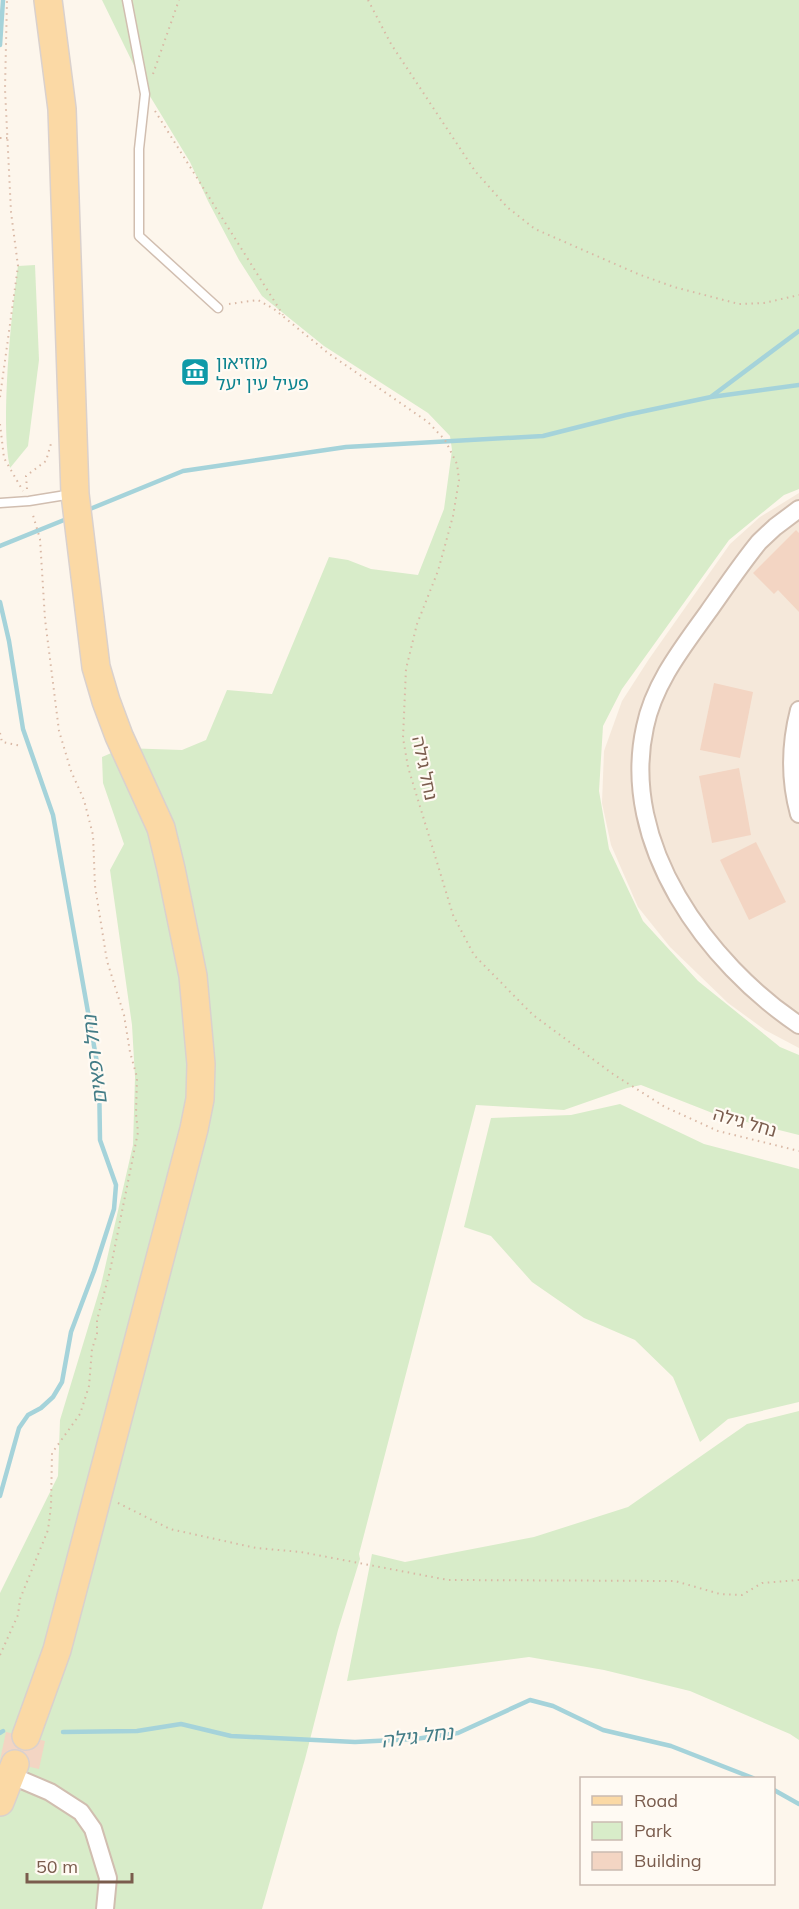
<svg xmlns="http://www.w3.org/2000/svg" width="799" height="1909" font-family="Mulish,'Noto Sans Hebrew',sans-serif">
<rect width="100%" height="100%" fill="#fdf6ec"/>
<!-- residential -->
<polygon fill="#f5e8da" points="799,493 799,1048 765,1030 728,1003 670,947 638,907 611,845 602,803 604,751 622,701 649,659 730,544 760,517"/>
<!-- green -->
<g fill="#d8ecc9">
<polygon points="102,0 799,0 799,489 784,495 729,540 622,689 603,726 599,791 609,849 643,921 698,981 780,1047 799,1055 799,1135 715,1114 641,1085 627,1088 564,1110 476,1105 359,1554 360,1559 338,1630 305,1759 262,1909 0,1909 0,1593 58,1476 60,1420 101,1285 133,1145 135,1077 132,1025 110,870 124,844 103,783 102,757 123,748 182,750 206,740 227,690 272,694 329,557 348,560 371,569 418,575 444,509 452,450 450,436 428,413 324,346 262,296 239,260 208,201 190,162 145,88"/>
<path d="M35 265 39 360 28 446 10 468C0 425 11 315 18 266Z"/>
<polygon points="620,1104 704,1144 799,1169 799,1402 728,1419 700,1442 673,1377 635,1340 584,1318 532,1282 491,1236 464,1227 491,1118 571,1115"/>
<polygon points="799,1411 799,1740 790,1734 690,1691 604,1670 529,1657 347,1681 372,1554 405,1562 534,1537 628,1507 747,1424"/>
</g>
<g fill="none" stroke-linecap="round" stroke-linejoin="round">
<!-- stream -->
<g stroke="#a5d3da" stroke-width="4.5">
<polyline points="0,45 3,0"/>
<polyline points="712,396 799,331"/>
<polyline points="85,511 183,471 346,447 543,436 626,415 711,397 799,385"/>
<polyline points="0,546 69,518"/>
<polyline points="0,602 9,641 23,729 53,815 99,1074 100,1140 116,1185 114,1209 94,1271 71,1332 62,1382 53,1397 41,1408 28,1415 19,1428 0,1496"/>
<polyline points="63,1732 137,1731 181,1724 231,1736 355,1742 415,1739 458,1733 530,1700 553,1706 603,1730 671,1746 753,1778"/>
<polyline points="0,1733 3,1731"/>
<polyline points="774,1790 799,1804"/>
</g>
</g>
<!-- building -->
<g fill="#f3d5c3">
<polygon points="796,530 799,533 799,612 778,590 774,594 753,573"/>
<polygon points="714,683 753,692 740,758 700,750"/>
<polygon points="739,768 751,835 712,843 699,776"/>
<polygon points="756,842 786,902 749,920 720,860"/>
<polygon points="6,1732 45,1741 39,1769 0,1760"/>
</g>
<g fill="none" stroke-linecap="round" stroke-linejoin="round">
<!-- lane casing -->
<g stroke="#d1beb0" stroke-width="11">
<g id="lane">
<polyline points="127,0 145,94 139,149 139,236 218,308"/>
<polyline points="0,503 29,501 72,494"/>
</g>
</g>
<!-- street casing -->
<g stroke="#d1beb0" stroke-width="20">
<g id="street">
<path d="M799 509 775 527 759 542C741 564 725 588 708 612 683 647 654 683 645 727 619 844 707 963 799 1025"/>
<path d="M799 710C790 745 789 778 799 814"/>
<polyline points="10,1775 50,1792 81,1812 93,1829 108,1878 105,1909"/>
</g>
</g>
<!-- primary casing -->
<g stroke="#dad1cd" stroke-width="30">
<g id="primary">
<polyline points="26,1736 57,1650 194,1129 200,1099 201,1064 193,976 171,869 161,828 119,736 106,701 96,667 75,494 62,109 48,0"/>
<polyline points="0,1802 15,1764"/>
</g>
</g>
<!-- path -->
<g stroke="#d9b8a5" stroke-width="2" stroke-dasharray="1.5 4.5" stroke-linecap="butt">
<polyline points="368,0 391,44 475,171 507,207 535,229 638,274 674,287 739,304 764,303 799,295"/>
<polyline points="153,74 179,0"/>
<polyline points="155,111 283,315"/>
<polyline points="0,138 8,138"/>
<polyline points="229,304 258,300 274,309 328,353 428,422 445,440 457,464 459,480 453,516 438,571 417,624 406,669 403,738 408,767 453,915 474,955 533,1015 613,1074 665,1107 718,1131 799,1151"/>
<polyline points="0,397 18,266 11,212 5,89 7,0"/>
<polyline points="0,424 4,458 23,491"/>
<polyline points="27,489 26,476 46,461 52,440"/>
<polyline points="0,733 2,742 22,746"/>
<polyline points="118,1503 170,1529 256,1548 301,1552 448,1580 675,1581 720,1594 742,1595 762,1583 799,1580"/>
<polyline points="0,1655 18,1615 20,1599 48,1530 51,1506 52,1453 80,1414 89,1386 92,1349 97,1334 97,1320 110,1271 138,1132 136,1114 137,1077 130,1052 124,1015 107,961 95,886 93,835 84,800 71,771 59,731 45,619 40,539 32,512"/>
</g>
<!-- lane -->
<use href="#lane" stroke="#fff" stroke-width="8"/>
<!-- street -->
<use href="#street" stroke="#fff" stroke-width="16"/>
<!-- primary -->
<use href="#primary" stroke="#fbd9a5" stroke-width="27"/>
</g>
<!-- icons -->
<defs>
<g id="museum-square" transform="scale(1.5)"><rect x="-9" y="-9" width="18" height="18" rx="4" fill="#0f9aa8" stroke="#fffaf3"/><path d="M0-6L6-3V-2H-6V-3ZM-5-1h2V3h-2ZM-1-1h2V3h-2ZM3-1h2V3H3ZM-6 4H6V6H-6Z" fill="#fff"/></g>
</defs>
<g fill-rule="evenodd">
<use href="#museum-square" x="195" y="372"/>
</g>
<g text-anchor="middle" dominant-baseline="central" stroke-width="4.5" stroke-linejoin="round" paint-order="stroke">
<!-- culture labels -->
<g font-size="18" fill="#0d838f" stroke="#fffaf3" text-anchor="start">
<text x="216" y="362">מוזיאון<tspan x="216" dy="21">פעיל עין יעל</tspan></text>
</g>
<!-- street labels -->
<g font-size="18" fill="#7a5c4d" stroke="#fffaf3">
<text transform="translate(425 768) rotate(78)">נחל גילה</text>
<text transform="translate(745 1122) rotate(16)">נחל גילה</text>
</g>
<!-- water labels -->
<g font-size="20" font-style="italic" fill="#437c86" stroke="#fffaf3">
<text transform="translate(94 1060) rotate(-97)">נחל רפאים</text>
<text transform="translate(417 1736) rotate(-7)">נחל גילה</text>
</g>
</g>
<!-- legend -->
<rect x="580" y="1777" width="195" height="108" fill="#fffaf3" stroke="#cabbb1" stroke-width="1.5"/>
<rect x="592" y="1796" width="30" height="9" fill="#fbd9a5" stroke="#cabbb1" stroke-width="1.5"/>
<text x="634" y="1807" font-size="18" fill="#7a5c4d">Road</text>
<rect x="592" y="1822" width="30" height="18" fill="#d8ecc9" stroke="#cabbb1" stroke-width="1.5"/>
<text x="634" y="1837" font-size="18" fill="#7a5c4d">Park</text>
<rect x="592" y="1852" width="30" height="18" fill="#f3d5c3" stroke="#cabbb1" stroke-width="1.5"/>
<text x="634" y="1867" font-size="18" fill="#7a5c4d">Building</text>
<!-- scale -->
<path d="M27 1873v9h105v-9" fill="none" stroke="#7a5c4d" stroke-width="3"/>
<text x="36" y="1873" font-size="18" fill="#7a5c4d" stroke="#fffaf3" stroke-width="4.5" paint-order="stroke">50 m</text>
</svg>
